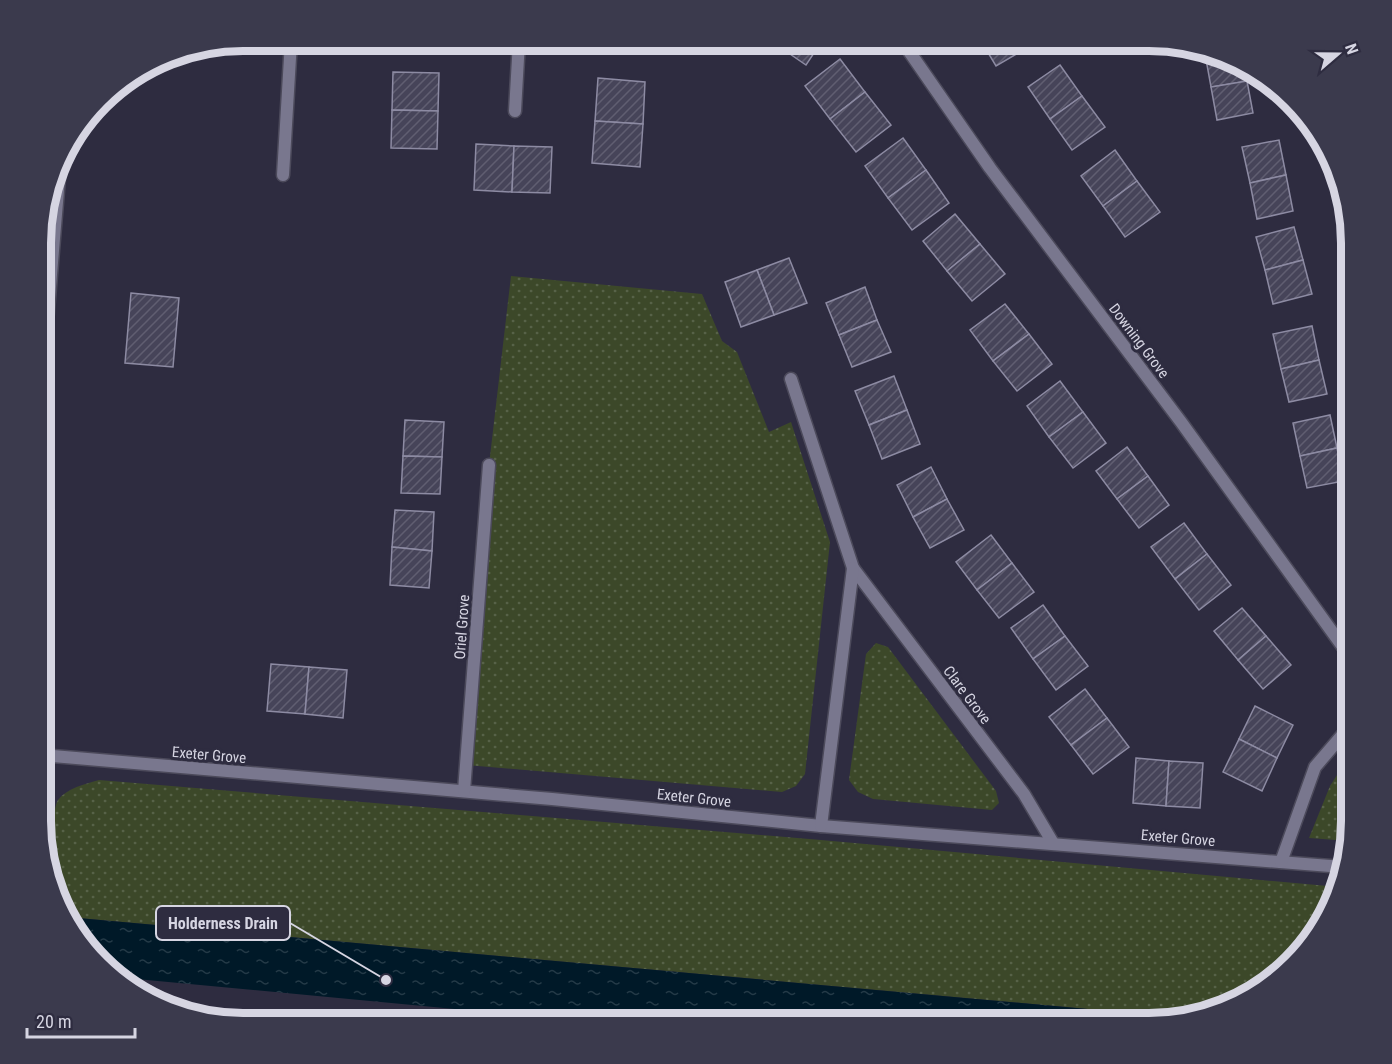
<svg xmlns="http://www.w3.org/2000/svg" width="1392" height="1064" font-family="'Roboto Condensed',sans-serif">
<defs>
<pattern id="grass-dots" width="8" height="8" patternUnits="userSpaceOnUse" patternTransform="scale(1.5)"><rect width="8" height="8" fill="#3c4829"/><path d="M2 2h.1M6 6h.1" fill="none" stroke="#576248" stroke-width="1.8" stroke-linecap="round"/></pattern>
<pattern id="water-ripples" width="26" height="14" patternUnits="userSpaceOnUse" patternTransform="scale(1.5)"><rect width="26" height="14" fill="#001928"/><path d="M2 4q2-2 4 0t4 0M15 11q2-2 4 0t4 0" fill="none" stroke="#243a47"/></pattern>
<pattern id="building-hatch" width="6" height="6" patternUnits="userSpaceOnUse" patternTransform="scale(1.5)"><rect width="6" height="6" fill="#464459"/><path d="M-1 1l2-2M0 6l6-6M5 7l2-2" fill="none" stroke="#605e71"/></pattern>
</defs>
<rect width="100%" height="100%" fill="#2e2c40"/>
<!-- grass -->
<g fill="url(#grass-dots)">
<polygon points="511,276 702,294 722,341 737,352 769,432 791,422 830,542 805,774 796,786 782,792 466,765 489,465"/>
<polygon points="876,643 888,647 996,791 999,803 992,810 873,799 858,792 849,780 866,654"/>
<polygon points="1351,753 1349,841 1309,838 1330,786"/>
<path d="M99 780 821 840 1339 887 1336 898 1301 954 1238 1003 1176 1017 67 917C58 906 52 884 51 869 50 857 52 810 58 800 67 788 85 784 99 780Z"/>
</g>
<!-- water -->
<polygon fill="url(#water-ripples)" points="67,917 1176,1017 1149,1023 603,1023 115,977 110,973"/>
<!-- building -->
<g fill="url(#building-hatch)" stroke="#8d8ba3" stroke-width="1.5">
<polygon points="775,41 822,41 806,65 774,43"/>
<polygon points="981,41 1034,41 1035,43 996,66"/>
<polygon points="1213,53 1226,56 1245,67 1247,81 1211,87 1205,54"/>
<polygon points="840,59 865,92 830,119 805,86"/>
<polygon points="1060,65 1082,96 1050,119 1028,87"/>
<polygon points="393,72 439,73 438,111 392,110"/>
<polygon points="598,78 645,82 643,124 595,121"/>
<polygon points="1247,81 1253,113 1217,120 1211,87"/>
<polygon points="865,92 891,125 856,152 830,119"/>
<polygon points="1082,96 1105,127 1072,150 1050,119"/>
<polygon points="392,110 438,111 437,149 391,148"/>
<polygon points="595,121 643,124 640,167 592,163"/>
<polygon points="903,138 926,170 888,198 865,166"/>
<polygon points="1279,140 1286,175 1250,183 1242,147"/>
<polygon points="476,144 514,146 512,192 474,190"/>
<polygon points="514,146 552,147 550,193 512,192"/>
<polygon points="1115,150 1137,181 1103,206 1081,176"/>
<polygon points="926,170 949,203 912,230 888,198"/>
<polygon points="1286,175 1293,211 1257,219 1250,183"/>
<polygon points="1137,181 1160,212 1125,237 1103,206"/>
<polygon points="955,214 980,244 947,271 923,241"/>
<polygon points="1294,227 1303,260 1265,270 1256,237"/>
<polygon points="980,244 1005,274 972,301 947,271"/>
<polygon points="789,258 807,303 774,315 757,270"/>
<polygon points="1303,260 1312,294 1273,304 1265,270"/>
<polygon points="757,270 774,315 741,327 725,282"/>
<polygon points="865,287 877,320 839,335 826,303"/>
<polygon points="131,293 179,298 173,367 125,363"/>
<polygon points="1005,304 1029,334 993,361 970,330"/>
<polygon points="877,320 891,352 852,367 839,335"/>
<polygon points="1312,326 1319,360 1281,369 1273,334"/>
<polygon points="1029,334 1052,364 1017,391 993,361"/>
<polygon points="1319,360 1327,394 1289,402 1281,369"/>
<polygon points="894,376 907,410 869,425 855,391"/>
<polygon points="1060,381 1083,412 1049,437 1027,406"/>
<polygon points="907,410 920,444 882,459 869,425"/>
<polygon points="1083,412 1106,443 1073,468 1049,437"/>
<polygon points="1330,415 1337,448 1300,456 1293,423"/>
<polygon points="405,420 444,422 442,457 403,456"/>
<polygon points="1127,447 1148,476 1117,499 1096,471"/>
<polygon points="1337,448 1344,481 1307,488 1300,456"/>
<polygon points="403,456 442,457 440,494 401,493"/>
<polygon points="931,467 947,499 913,517 897,485"/>
<polygon points="1148,476 1169,505 1139,528 1117,499"/>
<polygon points="947,499 964,530 930,548 913,517"/>
<polygon points="395,510 434,512 432,551 392,547"/>
<polygon points="1184,523 1207,554 1175,579 1151,547"/>
<polygon points="991,535 1012,563 977,590 956,562"/>
<polygon points="392,547 432,551 429,588 390,585"/>
<polygon points="1207,554 1231,585 1199,610 1175,579"/>
<polygon points="1012,563 1034,592 999,618 977,590"/>
<polygon points="1043,605 1065,636 1033,659 1011,628"/>
<polygon points="1242,608 1266,636 1238,660 1214,631"/>
<polygon points="1065,636 1088,666 1056,690 1033,659"/>
<polygon points="1266,636 1291,665 1263,689 1238,660"/>
<polygon points="271,664 309,667 305,714 267,711"/>
<polygon points="309,667 347,670 343,718 305,714"/>
<polygon points="1085,689 1107,718 1071,745 1049,717"/>
<polygon points="1255,706 1293,725 1277,758 1239,739"/>
<polygon points="1107,718 1129,747 1093,774 1071,745"/>
<polygon points="1239,739 1277,758 1262,791 1223,772"/>
<polygon points="1136,758 1169,761 1166,806 1133,803"/>
<polygon points="1169,761 1203,763 1200,808 1166,806"/>
</g>
<g fill="none" stroke-linecap="round" stroke-linejoin="round">
<!-- service casing -->
<g stroke="#4c4a5b" stroke-width="15">
<polyline id="service" points="283,175 291,41"/>
</g>
<!-- minor casing -->
<g stroke="#4c4a5b" stroke-width="15">
<g id="minor">
<polyline points="902,41 990,168 1181,422 1351,658"/>
<polyline points="515,111 519,41"/>
<polyline points="791,379 853,568 1024,794 1053,843"/>
<polyline points="42,383 60,166"/>
<polyline points="41,755 552,799 821,826 1343,867"/>
<polyline points="464,791 489,465"/>
<polyline points="821,826 853,568"/>
<polyline points="1281,862 1315,767 1351,725"/>
</g>
</g>
<!-- service -->
<use href="#service" stroke="#79778e" stroke-width="12"/>
<!-- minor -->
<use href="#minor" stroke="#79778e" stroke-width="12"/>
</g>
<g text-anchor="middle" dominant-baseline="central" stroke-width="6" stroke-linejoin="round" paint-order="stroke">
<!-- street labels -->
<g font-size="15" fill="#d6d5e2" stroke="#2e2c40">
<text transform="translate(1139 341) rotate(53)">Downing Grove</text>
<text transform="translate(462 627) rotate(-86)">Oriel Grove</text>
<text transform="translate(967 695) rotate(53)">Clare Grove</text>
<text transform="translate(209 755) rotate(5)">Exeter Grove</text>
<text transform="translate(694 798) rotate(6)">Exeter Grove</text>
<text transform="translate(1178 838) rotate(5)">Exeter Grove</text>
</g>
</g>
<!-- crop -->
<path d="M0 0H1392V1064H0ZM243 51H1149A192 192 0 0 1 1341 243V821A192 192 0 0 1 1149 1013H243A192 192 0 0 1 51 821V243A192 192 0 0 1 243 51Z" fill="#3b3a4d" fill-rule="evenodd"/>
<path fill="none" stroke="#d6d5e2" stroke-width="8" d="M243 51H1149A192 192 0 0 1 1341 243V821A192 192 0 0 1 1149 1013H243A192 192 0 0 1 51 821V243A192 192 0 0 1 243 51Z"/>
<!-- callouts -->
<path fill="none" stroke="#d6d5e2" stroke-width="2" d="M386 980L290 923"/>
<circle fill="#d6d5e2" stroke="#2e2c40" stroke-width="2" cx="386" cy="980" r="6"/>
<rect fill="#2e2c40" stroke="#d6d5e2" stroke-width="2" x="156" y="906" width="134" height="34" rx="6"/>
<g font-size="16" text-anchor="middle" font-weight="bold" fill="#d6d5e2">
<text x="223" y="929">Holderness Drain</text>
</g>
<!-- north arrow -->
<g transform="translate(1338 54) rotate(70)" stroke="#2e2c40" stroke-width="4.5" paint-order="stroke">
<path d="M0-4.5L10 22L0 15L-10 22Z" fill="#d6d5e2"/>
<text y="-9" font-size="16" font-weight="bold" text-anchor="middle" fill="#d6d5e2">N</text>
</g>
<!-- scale -->
<path d="M27 1028v9h108v-9" fill="none" stroke="#d6d5e2" stroke-width="3"/>
<text x="36" y="1028" font-size="18" fill="#d6d5e2" stroke="#2e2c40" stroke-width="4.5" paint-order="stroke">20 m</text>
</svg>
